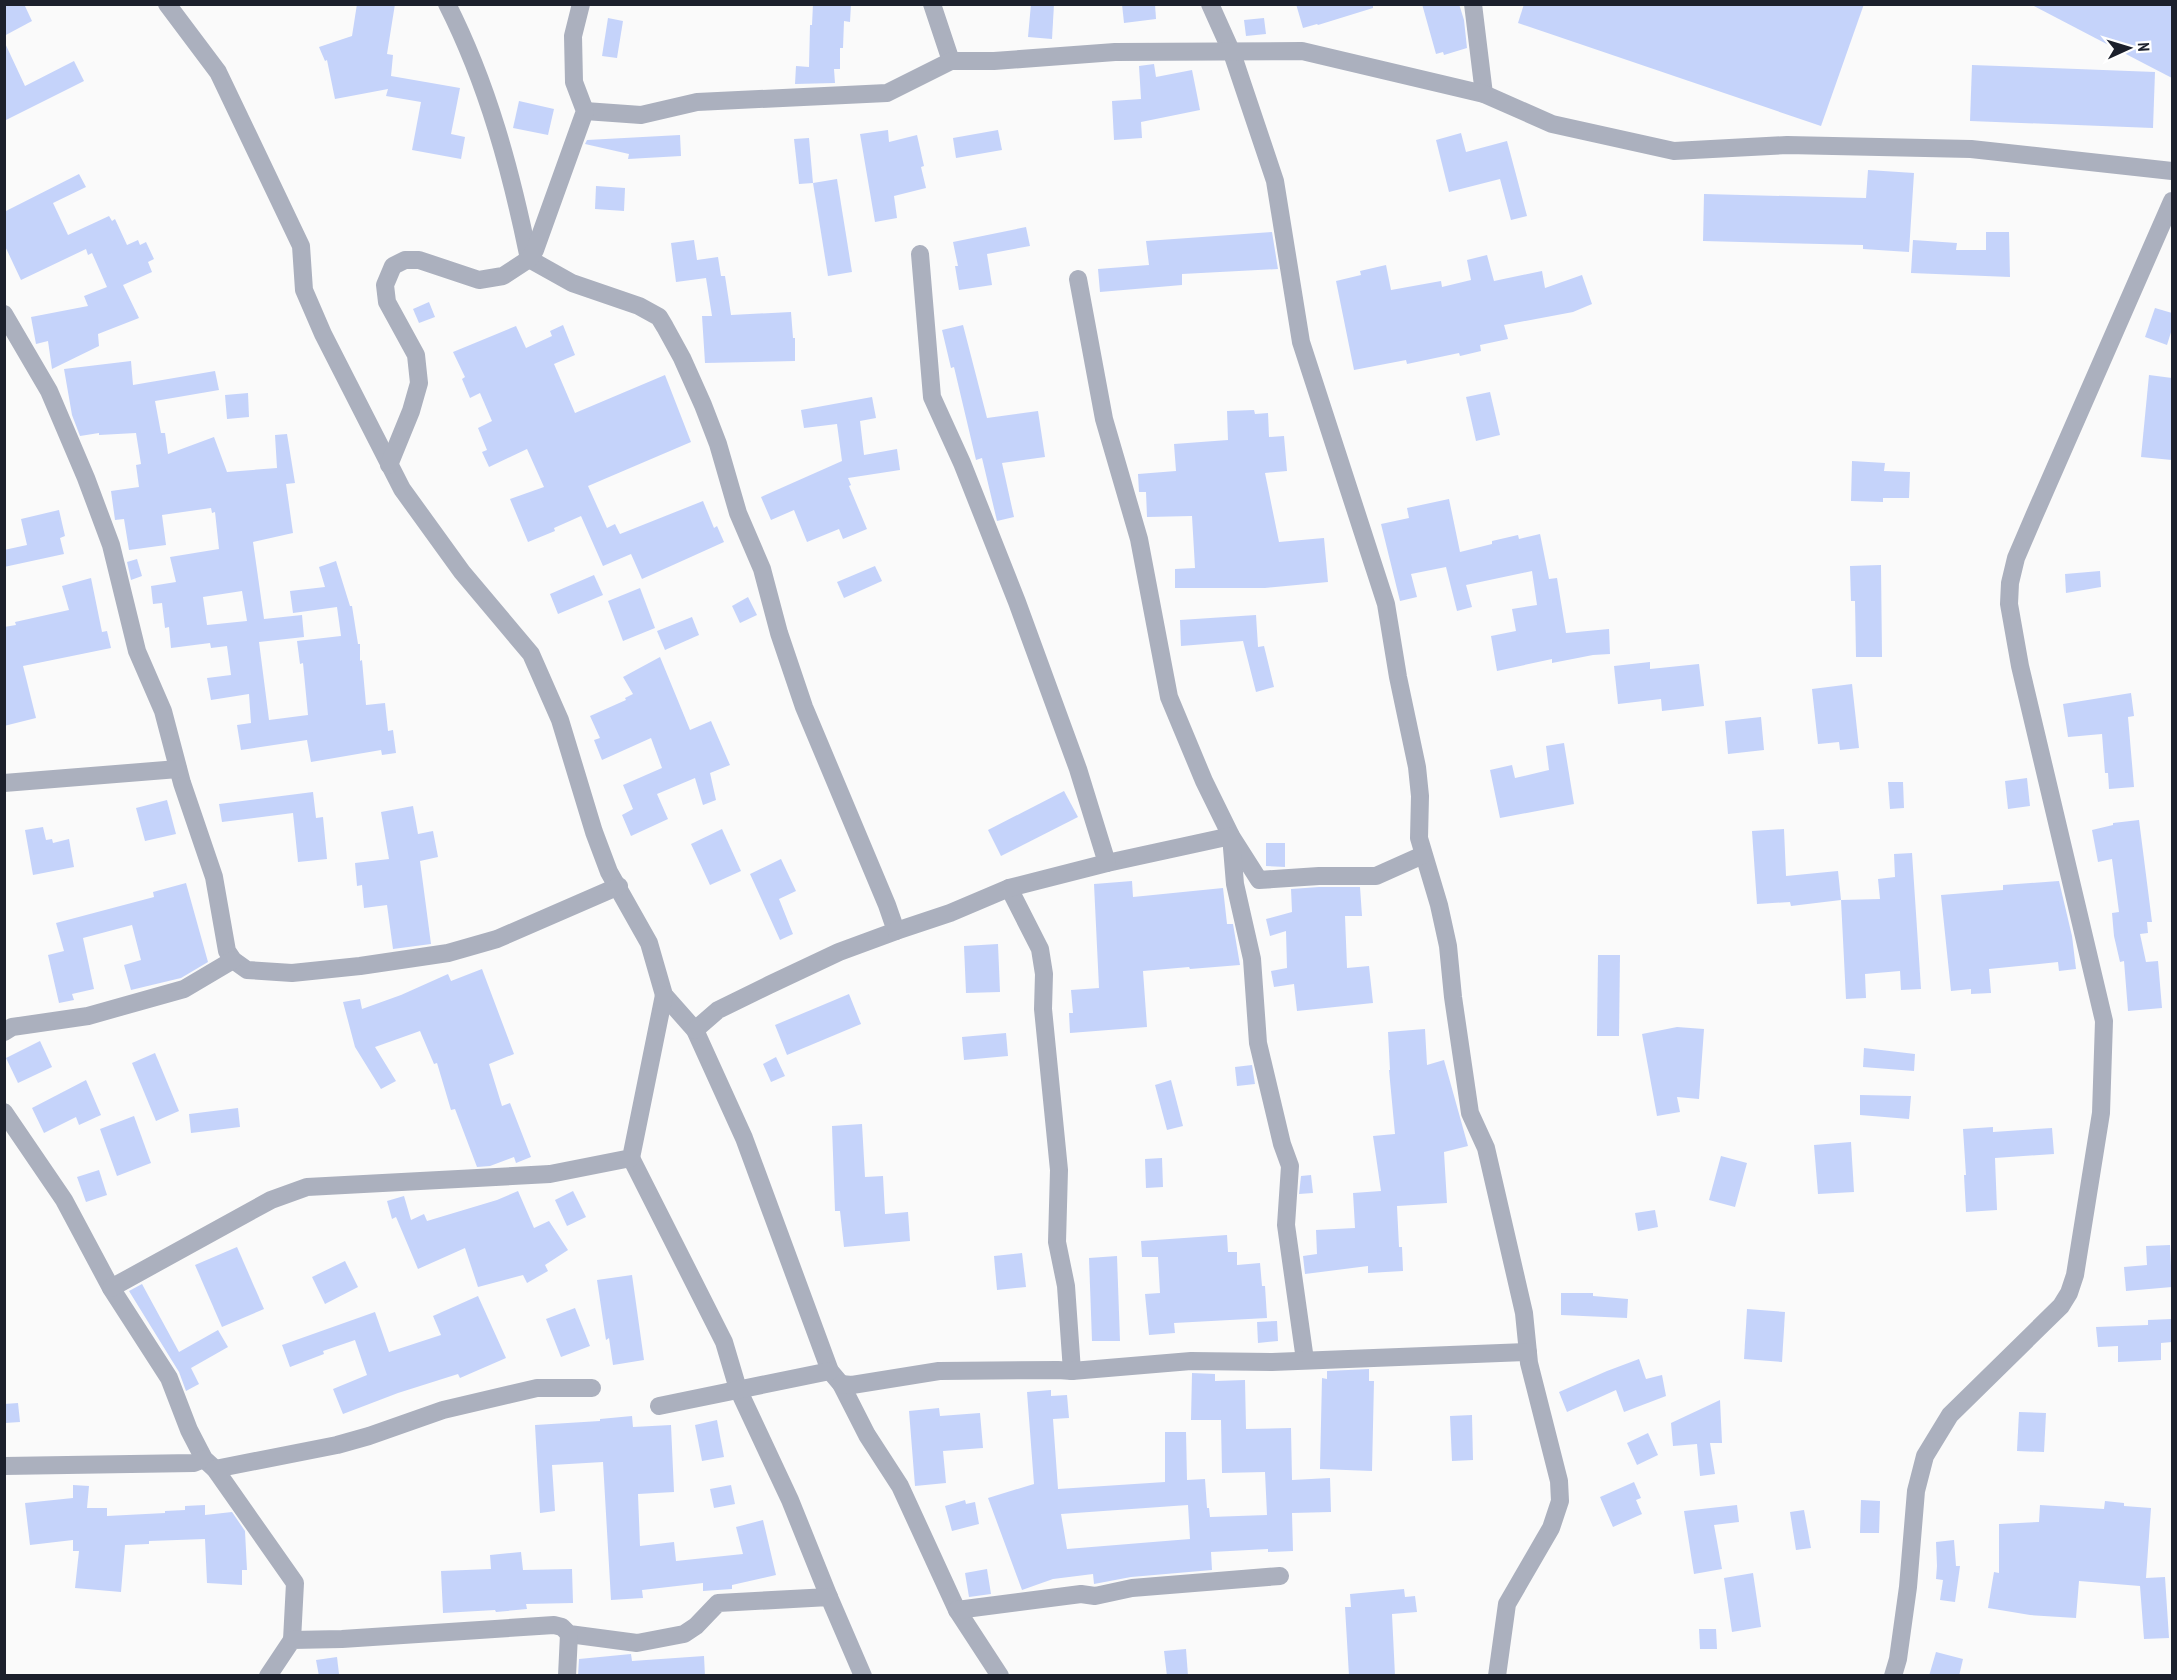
<svg xmlns="http://www.w3.org/2000/svg" width="2177" height="1680" font-family="'PT Sans Narrow',sans-serif">
<rect width="100%" height="100%" fill="#fafafa"/>
<!-- building -->
<g fill="#c5d3fa" fill-rule="evenodd">
<polygon points="4,4 24,4 32,21 4,36"/>
<polygon points="357,4 395,4 387,54 393,55 391,76 460,88 451,134 465,137 461,159 412,150 421,102 386,96 388,89 335,99 327,60 325,61 319,47 352,36"/>
<polygon points="813,4 851,4 850,22 844,21 843,48 840,48 840,69 834,69 835,83 795,84 796,66 809,67 810,25 812,25"/>
<polygon points="1031,4 1054,4 1052,39 1028,37"/>
<polygon points="1122,4 1155,4 1156,19 1124,23"/>
<polygon points="1296,4 1373,4 1373,8 1318,25 1317,24 1303,28"/>
<polygon points="1422,4 1459,4 1464,20 1467,48 1444,55 1443,52 1436,54"/>
<polygon points="1524,4 1864,4 1821,126 1518,23"/>
<polygon points="2030,4 2172,4 2172,78 2145,64"/>
<polygon points="608,18 623,21 617,58 602,56"/>
<polygon points="1264,18 1266,34 1246,36 1244,20"/>
<polygon points="4,41 25,86 74,61 84,81 4,121"/>
<polygon points="1154,64 1156,77 1192,70 1200,110 1141,122 1142,138 1114,140 1112,101 1141,99 1139,66"/>
<polygon points="1972,65 2155,72 2153,128 1970,121"/>
<polygon points="519,101 554,109 548,135 513,128"/>
<polygon points="888,130 889,142 917,135 924,166 921,167 926,188 894,196 897,218 875,222 860,134"/>
<polygon points="998,130 1002,150 956,158 953,138"/>
<polygon points="1461,133 1466,152 1507,141 1527,216 1511,220 1500,179 1449,192 1436,140"/>
<polygon points="680,135 681,156 628,159 629,154 585,144 587,140"/>
<polygon points="809,138 813,183 799,184 794,139"/>
<polygon points="1868,170 1914,173 1909,252 1863,249 1863,245 1703,241 1704,194 1866,198"/>
<polygon points="79,174 86,187 53,203 68,235 109,216 112,221 115,219 127,245 138,240 140,245 146,242 154,259 148,262 152,272 123,285 139,318 98,334 99,346 52,369 48,341 36,344 31,317 88,306 84,296 107,287 92,253 88,255 86,249 21,280 4,244 4,212"/>
<polygon points="837,179 852,272 828,276 813,183"/>
<polygon points="596,186 625,188 624,211 595,209"/>
<polygon points="1026,227 1030,246 987,254 992,285 959,290 955,266 958,266 953,242"/>
<polygon points="1272,232 1278,269 1182,274 1182,285 1100,292 1098,269 1149,265 1146,241"/>
<polygon points="1986,232 2009,232 2010,277 1911,273 1913,240 1957,243 1956,250 1986,250"/>
<polygon points="694,240 697,260 718,257 721,276 725,276 731,315 791,312 793,338 795,338 795,361 705,363 702,316 712,316 706,278 676,282 671,243"/>
<polygon points="1487,255 1494,281 1542,271 1545,288 1582,275 1592,304 1573,312 1504,325 1508,339 1480,345 1481,351 1460,356 1459,353 1407,364 1406,360 1354,370 1336,281 1361,275 1360,271 1386,265 1391,290 1441,281 1442,287 1471,280 1467,260"/>
<polygon points="429,302 435,317 419,323 413,309"/>
<polygon points="2155,308 2172,313 2172,329 2167,345 2145,337"/>
<polygon points="563,325 575,355 554,364 575,413 665,375 691,442 588,486 607,528 615,524 620,534 703,501 714,528 717,526 724,542 642,579 631,554 603,566 581,516 554,528 555,531 528,542 510,499 544,487 527,449 489,467 482,452 487,450 478,428 492,421 480,393 470,398 462,379 465,377 453,352 516,326 526,348 552,336 550,331"/>
<polygon points="963,325 987,418 1038,411 1045,457 1002,463 1014,517 997,521 982,458 976,460 954,367 951,368 942,330"/>
<path d="M131 361 133 385 215 371 219 390 155 401 161 433H165L168 454 214 437 227 472 277 468 275 435 287 434 295 483 286 484 293 533 253 542 264 619 302 615 304 637 259 642 269 720 308 715 303 663 300 664 297 641 341 636 337 607 293 613 290 591 325 587 319 567 336 561 350 606H352L358 644H360V661L362 660 366 705 385 703 388 731 393 730 396 753 382 755 381 750 311 762 307 740 241 750 237 725 251 723 249 694 211 700 207 678 231 675 227 646 211 648 210 643 171 648 169 627 165 628 162 603 153 604 151 586 176 582 170 557 219 549 215 512 212 513 211 508 162 515 166 545 129 550 124 519 115 520 111 491 139 487 136 465 141 464 136 433 99 435V433L80 436 72 415 64 369ZM242 591 247 621 207 625 203 597Z"/>
<polygon points="2149,375 2172,378 2172,460 2141,457"/>
<polygon points="1490,392 1500,435 1476,441 1466,397"/>
<polygon points="248,393 249,417 227,419 225,395"/>
<polygon points="872,397 876,418 860,421 864,455 897,449 900,470 848,478 851,485 849,486 867,529 843,539 839,529 807,542 794,510 771,520 761,497 842,461 837,424 804,428 801,410"/>
<polygon points="1254,410 1255,414 1268,413 1269,437 1284,436 1287,471 1265,473 1279,542 1324,538 1328,582 1265,588 1175,588 1175,569 1195,568 1192,516 1147,517 1146,492 1139,492 1138,474 1176,471 1174,444 1228,440 1227,411"/>
<polygon points="1852,461 1885,463 1884,471 1910,472 1909,498 1883,498 1883,502 1851,501"/>
<polygon points="1449,499 1460,552 1492,544 1492,541 1518,535 1519,539 1540,534 1549,579 1557,578 1566,633 1609,629 1610,654 1593,655 1552,663 1552,659 1497,671 1491,636 1516,631 1512,609 1537,605 1532,571 1466,585 1472,607 1457,611 1446,567 1411,574 1417,597 1400,601 1381,524 1409,518 1407,508"/>
<polygon points="59,510 65,536 60,538 64,554 4,567 4,550 27,545 21,519"/>
<polygon points="137,559 142,576 131,580 127,562"/>
<polygon points="1881,565 1882,657 1856,657 1855,601 1851,601 1850,566"/>
<polygon points="875,566 882,581 844,598 837,582"/>
<polygon points="2100,571 2101,587 2066,593 2065,574"/>
<polygon points="594,575 603,595 558,614 550,594"/>
<polygon points="91,578 102,632 107,631 111,648 23,666 36,718 4,726 4,627 16,625 15,622 69,610 62,586"/>
<polygon points="640,588 655,628 623,641 608,601"/>
<polygon points="748,597 757,615 740,623 732,606"/>
<polygon points="1256,615 1258,647 1264,646 1274,687 1256,692 1243,641 1181,646 1180,620"/>
<polygon points="692,617 699,635 665,650 657,631"/>
<polygon points="660,657 690,730 711,721 730,765 710,773 716,800 703,805 695,778 657,794 668,819 631,836 622,815 633,809 623,785 662,768 651,738 602,760 594,740 600,738 590,716 626,700 625,698 633,694 623,677"/>
<polygon points="1650,662 1650,669 1699,664 1704,706 1662,711 1661,699 1618,704 1614,666"/>
<polygon points="1852,684 1859,748 1840,750 1839,742 1818,744 1812,689"/>
<polygon points="2131,693 2134,716 2128,717 2134,787 2109,789 2108,773 2105,773 2102,734 2068,737 2063,704"/>
<polygon points="1761,717 1764,750 1728,754 1725,721"/>
<polygon points="1564,743 1574,804 1500,818 1490,770 1512,765 1515,778 1549,770 1546,746"/>
<polygon points="2027,778 2030,806 2008,809 2005,781"/>
<polygon points="1888,782 1903,782 1904,808 1890,809"/>
<polygon points="1064,791 1078,817 1001,856 988,830"/>
<polygon points="313,792 316,818 323,817 327,859 298,862 293,813 222,822 219,804"/>
<polygon points="167,800 176,834 145,841 136,808"/>
<polygon points="413,806 418,834 433,831 438,857 420,861 431,944 393,949 387,905 364,908 362,885 357,886 355,863 389,859 381,812"/>
<polygon points="2139,820 2152,922 2147,922 2148,933 2140,934 2146,962 2158,961 2162,1008 2128,1011 2124,961 2120,962 2114,936 2112,913 2119,912 2112,859 2098,862 2092,830 2113,825 2113,823"/>
<polygon points="43,827 46,840 52,839 53,843 69,839 74,867 33,875 25,830"/>
<polygon points="722,829 741,871 710,885 691,844"/>
<polygon points="1784,829 1786,876 1838,871 1841,900 1791,906 1790,902 1757,904 1752,831"/>
<polygon points="1266,843 1285,843 1285,867 1266,866"/>
<polygon points="1912,853 1921,989 1901,990 1900,971 1865,974 1866,998 1846,999 1841,900 1880,899 1878,879 1895,877 1894,854"/>
<polygon points="781,859 796,891 779,899 793,934 780,940 750,874"/>
<polygon points="1132,881 1133,897 1223,888 1227,924 1233,924 1240,965 1190,969 1189,967 1143,971 1147,1027 1070,1033 1069,1013 1073,1013 1071,990 1099,988 1094,884"/>
<polygon points="2059,881 2072,936 2076,969 2059,971 2058,962 1989,969 1991,993 1971,994 1971,989 1951,991 1941,895 2003,890 2003,885"/>
<polygon points="186,883 208,962 181,978 131,990 124,965 141,960 132,925 83,938 94,989 72,994 74,1000 59,1003 48,955 64,951 56,923 154,897 153,892"/>
<polygon points="1319,887 1360,887 1362,916 1345,916 1347,968 1369,966 1373,1003 1297,1011 1294,984 1274,987 1271,971 1287,968 1286,931 1270,936 1266,919 1292,912 1291,889"/>
<polygon points="998,944 1000,992 966,993 964,946"/>
<polygon points="1598,955 1620,955 1619,1036 1597,1036"/>
<polygon points="482,969 514,1054 489,1064 502,1106 510,1103 531,1157 516,1163 514,1157 490,1166 477,1167 455,1109 451,1110 437,1063 434,1064 420,1031 375,1047 396,1081 381,1089 355,1047 343,1002 360,999 362,1009 401,995 448,974 451,981"/>
<polygon points="849,994 861,1024 787,1055 775,1025"/>
<polygon points="1677,1027 1704,1029 1699,1099 1677,1097 1680,1112 1657,1116 1642,1034"/>
<polygon points="1425,1029 1427,1065 1444,1060 1468,1146 1444,1152 1447,1203 1397,1206 1399,1247 1402,1247 1403,1271 1368,1273 1368,1266 1305,1274 1303,1256 1317,1254 1316,1230 1355,1228 1353,1193 1381,1191 1373,1136 1395,1134 1389,1070 1390,1070 1388,1032"/>
<polygon points="1006,1033 1008,1056 964,1060 962,1037"/>
<polygon points="40,1041 52,1067 18,1083 6,1058"/>
<polygon points="1864,1048 1915,1054 1914,1071 1863,1067"/>
<polygon points="155,1053 179,1111 156,1121 132,1063"/>
<polygon points="776,1057 785,1076 771,1082 763,1064"/>
<polygon points="1252,1065 1255,1084 1237,1086 1235,1067"/>
<polygon points="86,1080 101,1115 79,1125 76,1117 44,1133 32,1108"/>
<polygon points="1171,1080 1183,1126 1167,1130 1155,1085"/>
<polygon points="1860,1095 1911,1096 1909,1119 1860,1115"/>
<polygon points="238,1108 240,1127 191,1133 189,1114"/>
<polygon points="134,1116 151,1163 117,1176 100,1129"/>
<polygon points="862,1124 865,1177 883,1176 885,1214 908,1212 910,1241 844,1247 840,1211 835,1211 832,1126"/>
<polygon points="1993,1127 1993,1132 2052,1128 2054,1154 1995,1158 1997,1210 1966,1212 1964,1175 1966,1175 1963,1129"/>
<polygon points="1851,1142 1854,1192 1818,1194 1814,1145"/>
<polygon points="1721,1156 1747,1163 1735,1207 1709,1200"/>
<polygon points="1162,1158 1163,1187 1146,1188 1145,1159"/>
<polygon points="99,1170 107,1195 86,1202 77,1177"/>
<polygon points="1311,1175 1313,1193 1299,1194 1301,1176"/>
<polygon points="518,1191 534,1228 549,1221 568,1250 545,1265 548,1271 527,1283 523,1275 478,1287 465,1248 418,1269 396,1217 392,1219 387,1201 404,1196 411,1220 424,1214 427,1221 497,1200"/>
<polygon points="573,1191 586,1217 567,1226 555,1200"/>
<polygon points="1655,1210 1658,1227 1638,1231 1635,1213"/>
<polygon points="1227,1235 1228,1252 1237,1252 1237,1265 1260,1263 1262,1286 1265,1286 1267,1318 1174,1323 1175,1333 1149,1335 1145,1294 1160,1293 1158,1257 1142,1257 1141,1241"/>
<polygon points="2170,1245 2172,1287 2126,1291 2124,1267 2147,1265 2146,1246"/>
<polygon points="237,1247 264,1309 222,1327 195,1265"/>
<polygon points="1022,1253 1026,1287 997,1290 994,1256"/>
<polygon points="1117,1256 1120,1341 1092,1341 1089,1258"/>
<polygon points="345,1261 358,1287 325,1304 312,1277"/>
<polygon points="632,1275 644,1360 613,1365 609,1338 606,1340 597,1280"/>
<polygon points="142,1284 179,1352 218,1330 228,1347 191,1368 199,1384 186,1391 179,1372 129,1291"/>
<polygon points="1561,1293 1593,1293 1593,1296 1628,1299 1627,1318 1561,1315"/>
<polygon points="478,1296 506,1358 460,1378 458,1374 398,1393 343,1414 333,1389 367,1375 355,1340 323,1351 324,1354 290,1367 282,1345 375,1312 389,1352 441,1335 433,1316"/>
<polygon points="575,1308 590,1346 561,1357 546,1319"/>
<polygon points="1747,1309 1785,1312 1782,1362 1744,1359"/>
<polygon points="2172,1319 2172,1342 2161,1343 2161,1360 2118,1362 2118,1346 2098,1347 2096,1327 2148,1325 2148,1320"/>
<polygon points="1277,1321 1278,1341 1258,1343 1257,1322"/>
<polygon points="1639,1359 1646,1379 1662,1375 1666,1396 1624,1412 1616,1390 1567,1412 1559,1392 1607,1371"/>
<polygon points="1369,1369 1369,1381 1374,1381 1372,1471 1320,1469 1322,1378 1327,1379 1327,1371"/>
<path d="M1192 1373 1215 1374V1381L1245 1380 1246 1429 1291 1428 1292 1480 1330 1478 1331 1512 1292 1513 1293 1551 1268 1552V1549L1211 1552 1212 1570 1131 1577 1094 1584 1093 1574 1053 1579 1022 1590 988 1498 1034 1484 1027 1392 1051 1390V1396L1067 1395 1069 1418 1053 1419 1058 1489 1165 1482V1432H1186L1187 1480 1205 1479 1207 1508H1209L1210 1517 1267 1515 1265 1472 1222 1473 1221 1420H1191ZM1188 1505 1190 1539 1067 1549 1061 1514Z"/>
<polygon points="1720,1400 1722,1443 1710,1443 1715,1474 1700,1476 1697,1444 1673,1446 1671,1423"/>
<polygon points="18,1403 20,1422 5,1423 4,1404"/>
<polygon points="939,1408 940,1416 980,1413 983,1448 943,1451 946,1483 915,1486 909,1411"/>
<polygon points="2019,1412 2046,1413 2044,1452 2017,1451"/>
<polygon points="1472,1415 1473,1460 1452,1461 1450,1416"/>
<polygon points="632,1416 633,1427 671,1425 674,1492 638,1494 640,1546 674,1542 676,1561 743,1554 736,1527 763,1520 776,1575 732,1585 732,1589 703,1591 703,1583 642,1590 643,1598 611,1600 603,1462 552,1465 555,1511 540,1513 535,1425 600,1421 600,1419"/>
<polygon points="717,1420 724,1457 702,1461 695,1425"/>
<polygon points="1648,1433 1658,1455 1637,1465 1627,1443"/>
<polygon points="1634,1482 1641,1498 1636,1500 1642,1514 1613,1527 1600,1497"/>
<polygon points="73,1485 89,1486 87,1508 107,1508 107,1516 165,1513 165,1511 185,1510 185,1506 205,1505 205,1515 232,1512 245,1531 247,1570 242,1570 242,1585 207,1583 205,1539 149,1541 149,1544 125,1545 121,1592 75,1588 79,1551 73,1551 73,1540 30,1545 25,1503 73,1498"/>
<polygon points="731,1485 735,1504 714,1508 710,1489"/>
<polygon points="965,1500 966,1504 975,1502 979,1524 952,1531 945,1506"/>
<polygon points="1861,1500 1880,1501 1879,1533 1860,1533"/>
<polygon points="2105,1501 2124,1503 2124,1506 2151,1508 2146,1578 2165,1577 2169,1638 2144,1639 2140,1586 2079,1581 2076,1618 2030,1615 1988,1608 1994,1572 1999,1573 1999,1524 2039,1522 2040,1505 2104,1509"/>
<polygon points="1737,1505 1739,1522 1714,1525 1722,1569 1694,1574 1684,1511"/>
<polygon points="1804,1510 1811,1548 1796,1550 1790,1512"/>
<polygon points="1954,1540 1956,1566 1960,1566 1955,1602 1940,1600 1943,1580 1936,1579 1937,1566 1936,1542"/>
<polygon points="521,1552 523,1570 572,1569 573,1603 526,1604 527,1609 496,1612 495,1610 443,1613 441,1571 491,1569 490,1555"/>
<polygon points="987,1569 991,1594 969,1597 965,1573"/>
<polygon points="1753,1573 1761,1627 1732,1632 1724,1578"/>
<polygon points="1404,1589 1405,1597 1415,1596 1417,1612 1392,1614 1395,1676 1349,1676 1345,1607 1351,1607 1350,1594"/>
<polygon points="1699,1629 1716,1629 1717,1649 1700,1649"/>
<polygon points="1186,1649 1188,1676 1167,1676 1164,1651"/>
<polygon points="1936,1652 1963,1659 1959,1676 1929,1676"/>
<polygon points="631,1654 632,1661 704,1656 705,1676 578,1676 579,1659"/>
<polygon points="337,1657 339,1674 319,1676 316,1660"/>
</g>
<g fill="none" stroke-linecap="round" stroke-linejoin="round">
<!-- minor -->
<g stroke="#abb0be" stroke-width="18">
<polyline points="167,4 218,72 301,246 304,290 323,334 402,489 462,572 531,654 560,720 594,832 609,872 649,943 664,995 695,1030 744,1138 830,1371 841,1384 867,1435 900,1486 957,1610 1000,1676"/>
<path d="M447 4C488 85 511 171 529 259L572 283 639 306 659 317 665 327 682 358 703 405 718 444 738 513 762 569 779 633 804 707 887 905 896 931 839 952 769 985 718 1010 695 1030"/>
<polyline points="932,4 951,61"/>
<polyline points="1210,4 1232,53 1275,181 1301,342 1386,604 1398,677 1417,767 1420,796 1419,838 1439,905 1448,946 1453,997 1470,1113 1486,1148 1524,1313 1529,1363 1559,1481 1560,1501 1551,1528 1507,1604 1497,1676"/>
<polyline points="1473,4 1484,94"/>
<polyline points="585,111 641,115 697,102 887,93 951,61 994,61 1115,52 1302,51 1484,94 1552,124 1674,151 1787,145 1971,149 2172,171"/>
<polyline points="1078,279 1104,419 1139,539 1169,697 1204,781 1231,836 1259,880 1319,876 1376,876 1423,855"/>
<polyline points="4,314 49,391 86,478 111,545 137,651 163,711 182,783 214,877 227,951 233,960 247,970 292,973 360,966 448,953 497,939 619,886"/>
<polyline points="389,465 411,411 419,383 416,355 387,302 385,285 393,266 405,260 419,260 479,280 503,276 529,259 535,250 585,111 574,82 573,36 581,4"/>
<polyline points="4,783 178,769"/>
<polyline points="1107,863 1231,836 1235,884 1252,959 1258,1043 1282,1144 1290,1166 1286,1225 1305,1360"/>
<polyline points="1009,888 1040,949 1044,974 1043,1009 1059,1170 1057,1242 1066,1286 1072,1371"/>
<polyline points="896,931 950,913 1009,888 1107,863 1078,769 1017,602 962,463 932,397 920,254"/>
<polyline points="4,1032 12,1027 88,1016 184,989 233,960"/>
<polyline points="4,1112 64,1200 111,1288 169,1378 189,1430 204,1459 215,1469 295,1583 292,1640"/>
<polyline points="631,1158 724,1342 738,1389 790,1500 829,1597"/>
<polyline points="111,1288 271,1200 307,1187 550,1174 631,1158 664,995"/>
<polyline points="841,1384 852,1385 939,1371 1058,1370 1072,1371 1191,1361 1272,1362 1528,1352"/>
<polyline points="659,1406 830,1371"/>
<polyline points="4,1466 194,1463 204,1459"/>
<polyline points="215,1469 337,1445 369,1436 443,1410 537,1388 592,1388"/>
<polyline points="957,1610 1081,1594 1095,1596 1132,1588 1280,1576"/>
<polyline points="268,1676 292,1640 342,1639 554,1625 562,1627 569,1634 637,1643 684,1634 696,1626 718,1603 829,1597 863,1676"/>
<polyline points="567,1676 569,1634"/>
<polyline points="1893,1676 1898,1659 1908,1587 1916,1491 1925,1456 1950,1415 2061,1306 2069,1293 2075,1275 2101,1113 2104,1021 2020,666 2009,604 2010,583 2016,558 2034,516 2172,201"/>
</g>
</g>
<!-- border -->
<rect width="2177" height="1680" fill="none" stroke="#1c202c" stroke-width="12"/>
<!-- north arrow -->
<g transform="translate(2129 48) rotate(86)" stroke="#ffffff" stroke-width="4.5" paint-order="stroke">
<path d="M0-4.5L10 22L0 15L-10 22Z" fill="#1c202c"/>
<text y="-9" font-size="16" font-weight="bold" text-anchor="middle" fill="#1c202c">N</text>
</g>
</svg>
